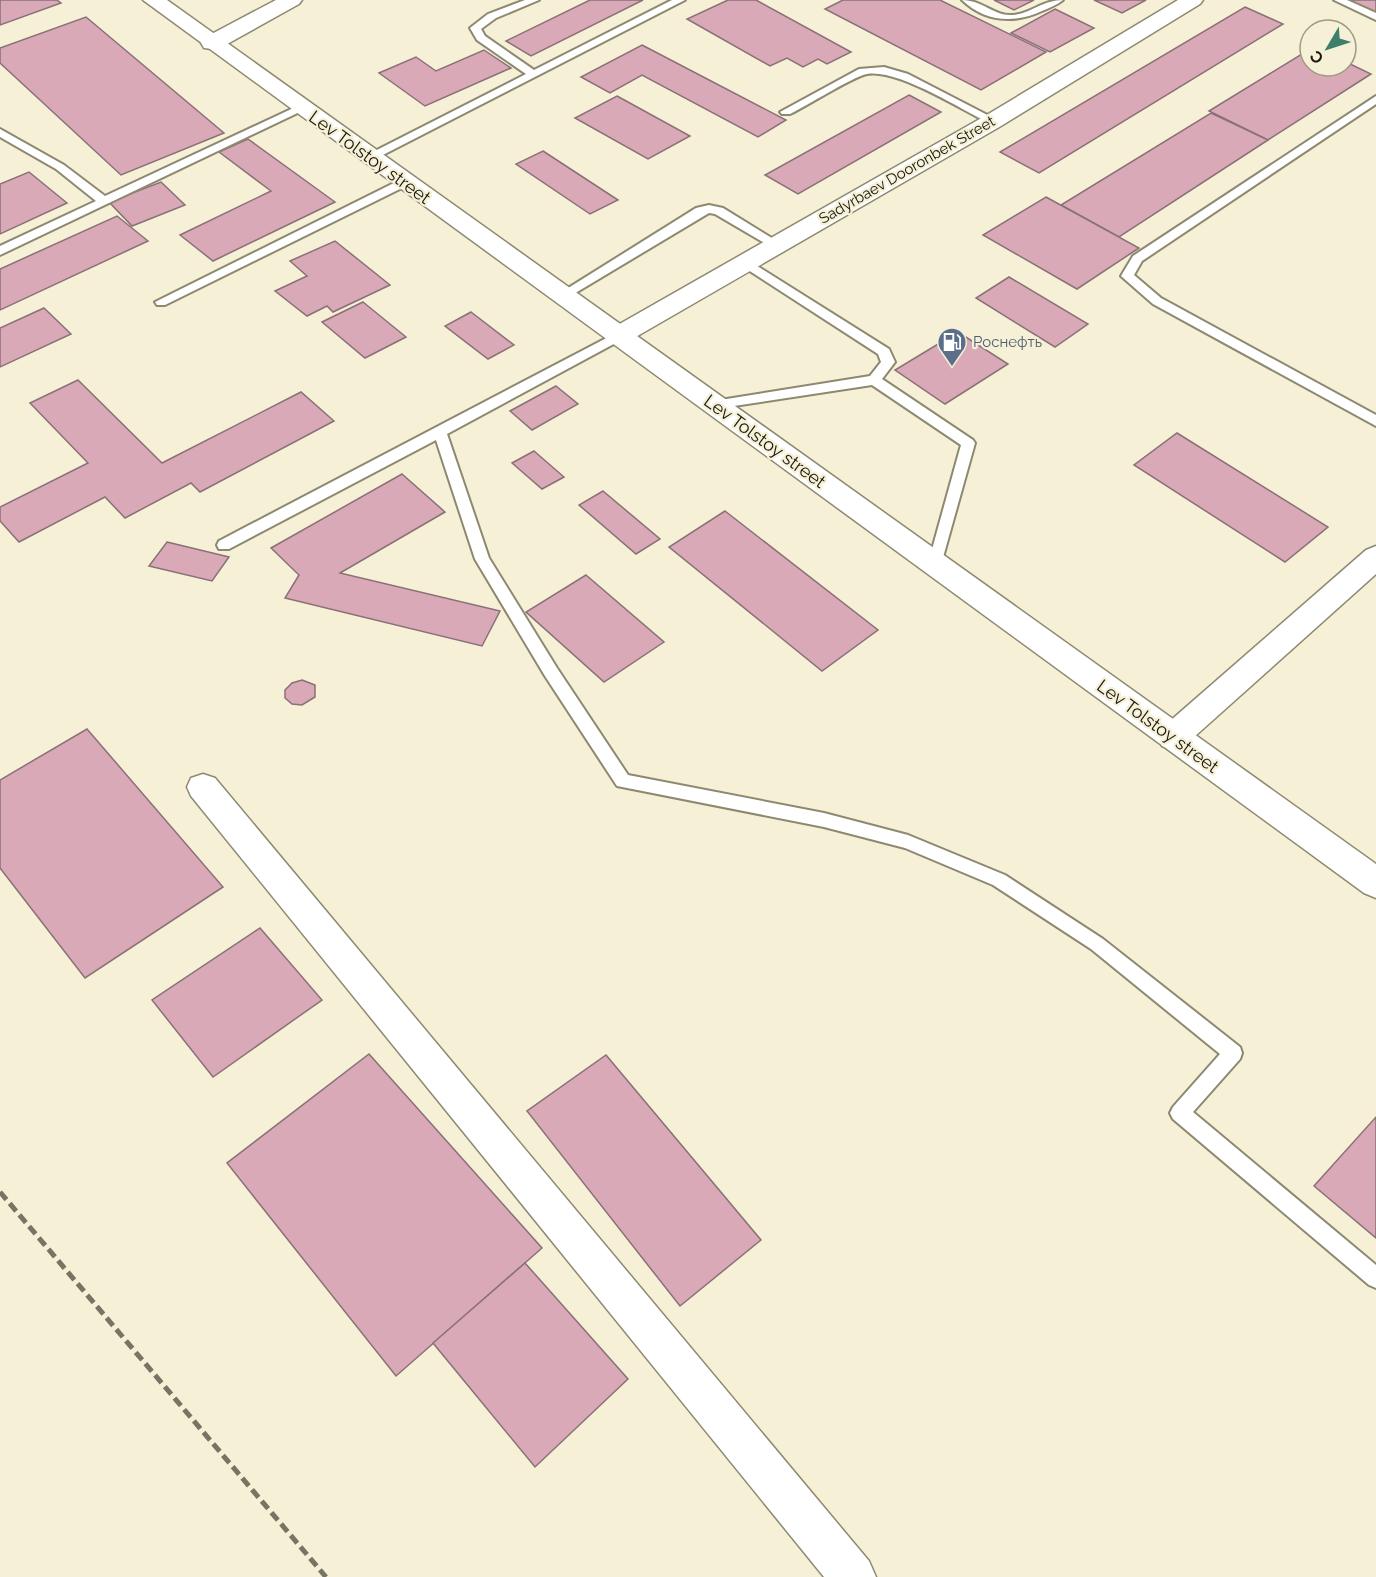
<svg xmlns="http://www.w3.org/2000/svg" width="1376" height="1577" font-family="Raleway,sans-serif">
<rect width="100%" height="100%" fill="#f5f0d6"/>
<!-- building -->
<g fill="#d9a9b7" stroke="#8a7077" stroke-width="1.5">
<polygon points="0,0 57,0 61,3 0,25"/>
<polygon points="590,0 643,0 531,56 506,41"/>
<polygon points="728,0 756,0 851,52 827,64 818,59 803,67 787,58 770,66 687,19"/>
<polygon points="843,0 940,0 1046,52 981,90 825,9"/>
<polygon points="994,0 1034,0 1014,10"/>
<polygon points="1094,0 1146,0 1122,13"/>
<polygon points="1342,0 1376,0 1376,15"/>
<polygon points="1245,7 1283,24 1039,173 1000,152"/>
<polygon points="1055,9 1094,28 1050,52 1011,33"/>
<polygon points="86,17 224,133 121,175 0,63 0,48"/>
<polygon points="642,45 786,120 758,137 642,75 610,93 581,77"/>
<polygon points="1310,49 1310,66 1346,66 1346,62 1371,74 1268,140 1209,111"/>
<polygon points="484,50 511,68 425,106 379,73 416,57 436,71"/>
<polygon points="909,95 941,112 798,194 765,175"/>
<polygon points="617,96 690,136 648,159 575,118"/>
<polygon points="1211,113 1268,140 1119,237 1061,205"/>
<polygon points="248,139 335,202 213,261 180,235 271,191 219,152"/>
<polygon points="543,151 618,200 590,214 516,164"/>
<polygon points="29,172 67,203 0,234 0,184"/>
<polygon points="161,182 185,205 132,226 109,202"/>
<polygon points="1046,197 1139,248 1077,289 983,235"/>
<polygon points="117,216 148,241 0,310 0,269"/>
<polygon points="335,241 390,285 333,312 327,306 307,316 275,291 307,276 290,261"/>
<polygon points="1009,277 1088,324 1055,347 976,298"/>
<polygon points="363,302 406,337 365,358 322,322"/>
<polygon points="44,308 71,334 0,367 0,328"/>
<polygon points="471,312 514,345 488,359 445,326"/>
<polygon points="958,332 1008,364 945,404 895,370"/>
<polygon points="78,380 162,463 301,392 334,421 200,492 191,483 125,518 105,497 19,542 0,521 0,507 88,463 30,403"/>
<polygon points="556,386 578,404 532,430 510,411"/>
<polygon points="1177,433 1328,527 1285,562 1134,465"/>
<polygon points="534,451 564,477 542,489 512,463"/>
<polygon points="402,474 445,512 340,573 500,611 482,646 285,598 299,575 271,548"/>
<polygon points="603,491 660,539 636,554 579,505"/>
<polygon points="725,511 878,630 822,671 669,547"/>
<polygon points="167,542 229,557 212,581 149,566"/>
<polygon points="586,575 664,642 604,682 526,612"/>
<polygon points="302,680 315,685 315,697 302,705 292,704 285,698 285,690 292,683"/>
<polygon points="87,729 223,887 85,978 0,868 0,780"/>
<polygon points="260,928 322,1000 213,1077 152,1000"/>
<polygon points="369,1054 542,1248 396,1376 227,1163"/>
<polygon points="606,1055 761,1240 680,1306 527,1111"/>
<polygon points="1376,1117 1376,1238 1314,1186"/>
<polygon points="525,1263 628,1379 535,1467 433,1343"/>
</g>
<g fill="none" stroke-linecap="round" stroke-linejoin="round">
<!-- service casing -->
<g stroke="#8d8971" stroke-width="4">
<g id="service">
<polygon points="525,0 539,0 496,18 481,29 485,36 534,70 672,0 685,0 375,159 367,159 367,155 526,74 477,40 470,28 488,14"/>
<path d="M962 0C982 0 994 16 1012 15 1031 14 1042 0 1063 0 1057 5 1049 8 1042 11 1014 24 985 22 962 0Z"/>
<polygon points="1334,0 1347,0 1376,13 1376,20"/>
<path d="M884 67 908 74 999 121 997 123H989C960 109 898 69 867 74 852 77 807 106 790 114H782L780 112 859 69Z"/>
<polygon points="1376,96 1376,104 1142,261 1134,275 1161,298 1376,415 1376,426 1153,304 1121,276 1133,256"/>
<polygon points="302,104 306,105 306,109 0,255 0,246 96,201 56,169 0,137 0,129 64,165 105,196"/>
<polygon points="404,178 408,179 408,185 165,305 157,305 155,302"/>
<polygon points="709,205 723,208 783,245 781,248 773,248 715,214 709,213 567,298 559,298 557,295 696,208"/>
<polygon points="746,259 889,349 895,362 882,379 973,440 975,443 940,568 930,568 928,564 961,445 872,385 714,409 709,408 707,405 709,402 714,401 870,376 881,362 878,354 742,266 740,263"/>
<polygon points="618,332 623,333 624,336 623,339 447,434 489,558 557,668 628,775 824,813 908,835 1005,875 1103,939 1240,1047 1242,1053 1240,1059 1193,1112 1376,1265 1376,1288 1369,1285 1173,1119 1170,1113 1173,1107 1220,1054 1091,949 993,885 905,848 824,827 617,786 545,676 475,559 436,440 229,549 219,549 217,545 219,541"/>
</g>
</g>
<!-- minor casing -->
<g stroke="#8d8971" stroke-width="3">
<g id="minor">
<polygon points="276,0 302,0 299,4 220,48 212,49 204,48 201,43 204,38"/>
<polygon points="1376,546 1376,574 1184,746 1173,750 1162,746 1157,737 1162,728 1366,550"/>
<polygon points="203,774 215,778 869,1561 876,1577 824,1577 191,796 187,787 191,778"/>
</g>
</g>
<!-- secondary casing -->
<g stroke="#8d8971" stroke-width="3">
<polygon id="secondary" points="1178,0 1203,0 1200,4 1001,126 627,342 618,344 609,342 605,336 609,330 985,116"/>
</g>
<!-- primary casing -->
<g stroke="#8d8971" stroke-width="3">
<polygon id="primary" points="143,0 167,0 1376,864 1376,898 1364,893"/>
</g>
<!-- service -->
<use href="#service" fill="#fff" fill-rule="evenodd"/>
<!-- minor -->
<use href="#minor" fill="#fff" fill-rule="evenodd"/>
<!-- secondary -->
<use href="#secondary" fill="#fff" fill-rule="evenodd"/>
<!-- primary -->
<use href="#primary" fill="#fff" fill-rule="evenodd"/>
<!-- rail -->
<polyline stroke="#777464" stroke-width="5" stroke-dasharray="10 5" stroke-linecap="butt" points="0,1192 326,1577"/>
</g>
<!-- icons -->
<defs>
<g id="fuel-pin" transform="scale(1.5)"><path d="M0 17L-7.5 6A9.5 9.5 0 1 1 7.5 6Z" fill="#5c6f8a" stroke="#f5f0d6"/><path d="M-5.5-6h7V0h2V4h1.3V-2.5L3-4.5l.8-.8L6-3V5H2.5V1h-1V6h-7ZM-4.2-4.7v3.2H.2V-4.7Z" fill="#fff"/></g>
</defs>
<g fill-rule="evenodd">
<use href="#fuel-pin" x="952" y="342"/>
</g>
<g text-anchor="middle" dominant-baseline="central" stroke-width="4.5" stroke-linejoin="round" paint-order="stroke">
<!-- far-street labels -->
<g font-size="15" fill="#18160d" stroke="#f5f0d6">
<text transform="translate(907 170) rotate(-30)">Sadyrbaev Dooronbek Street</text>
</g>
<!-- far-service labels -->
<g font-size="15" fill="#4e5e75" stroke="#f5f0d6" text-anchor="start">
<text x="973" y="342">Роснефть</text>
</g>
<!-- street labels -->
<g font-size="18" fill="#18160d" stroke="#f5f0d6">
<text transform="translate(370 157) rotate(36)">Lev Tolstoy street</text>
<text transform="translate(765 441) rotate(36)">Lev Tolstoy street</text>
<text transform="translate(1158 726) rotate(36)">Lev Tolstoy street</text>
</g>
</g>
<!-- north arrow -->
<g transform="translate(1328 48) rotate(231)"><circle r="28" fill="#f5f0d6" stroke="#9d9986" stroke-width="1.5"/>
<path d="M0-4.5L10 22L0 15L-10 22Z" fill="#3d7e6d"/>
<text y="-9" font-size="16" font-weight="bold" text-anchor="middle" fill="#18160d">С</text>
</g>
</svg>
